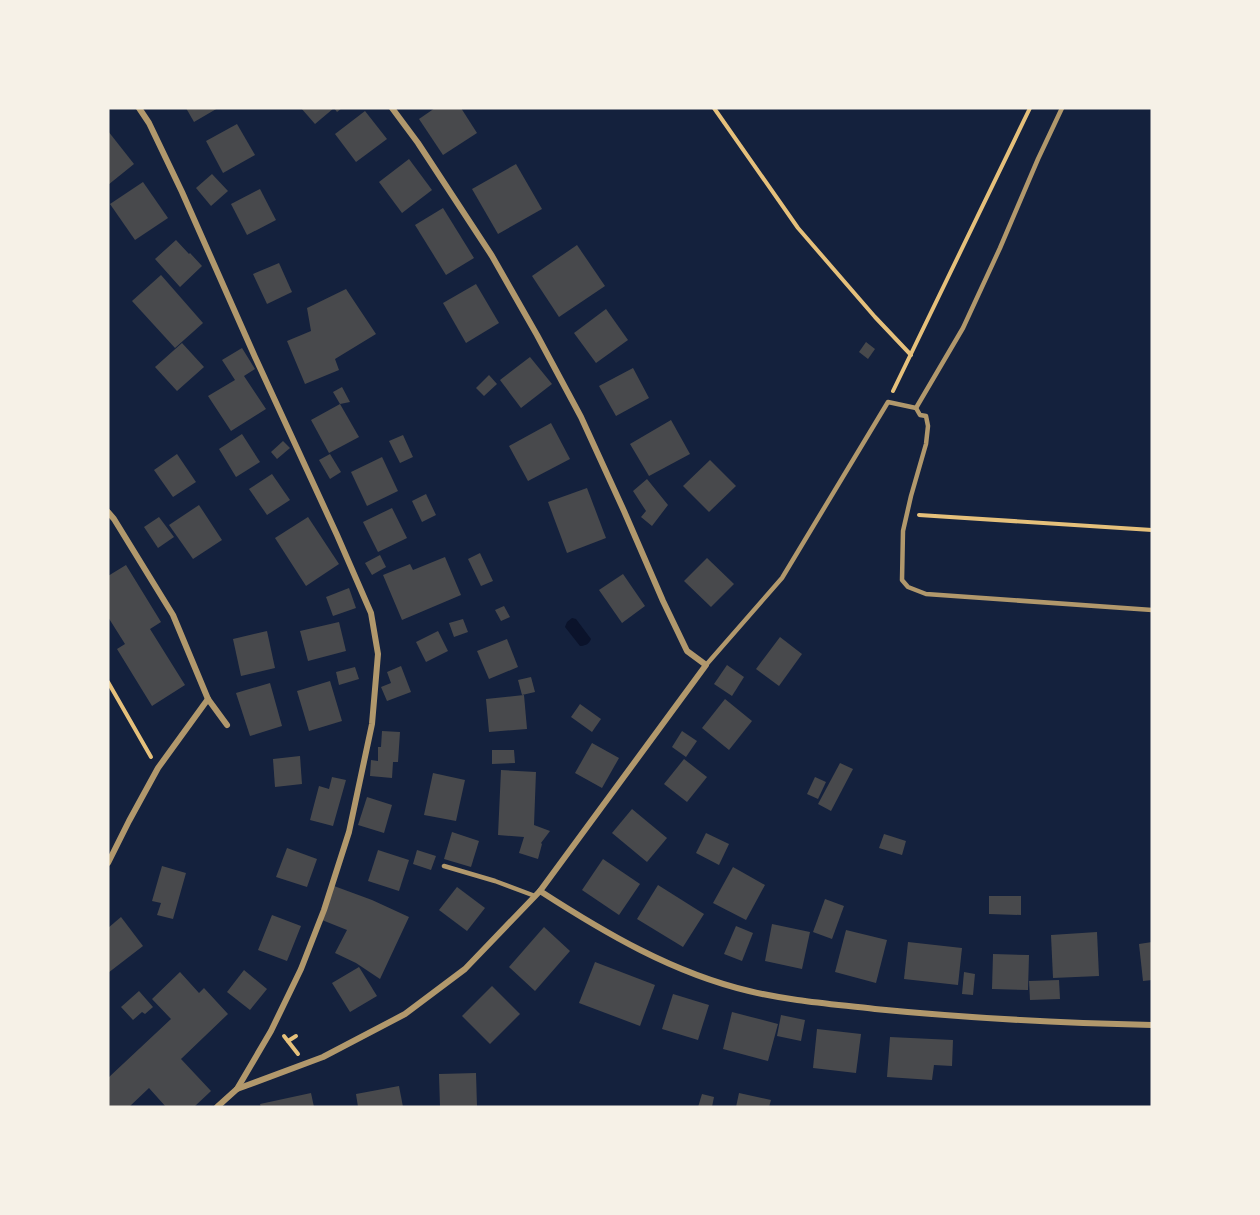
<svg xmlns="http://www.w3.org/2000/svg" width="1260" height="1215" font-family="'Nunito Sans',sans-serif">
<rect width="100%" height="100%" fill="#14213d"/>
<!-- water -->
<path fill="#0b132b" d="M572 618 576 619 591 639C589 644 585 646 580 646L565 627 567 622Z"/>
<!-- building -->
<g fill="#48494c">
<polygon points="186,108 218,108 194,122"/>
<polygon points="301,108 342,108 337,112 334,108 315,124"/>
<polygon points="435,108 461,108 477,133 443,155 419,119"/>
<polygon points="365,111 387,139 356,162 335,134"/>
<polygon points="237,124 255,155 223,173 206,141"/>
<polygon points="108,131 134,164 108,185"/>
<polygon points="409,159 432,190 402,213 379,182"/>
<polygon points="516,164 542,209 498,234 472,189"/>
<polygon points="212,174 228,191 211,206 196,188"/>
<polygon points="143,182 168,218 135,240 110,204"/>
<polygon points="260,189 276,220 247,235 231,204"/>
<polygon points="443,208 474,258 446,275 415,225"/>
<polygon points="176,240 189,254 190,253 202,266 180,287 155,259"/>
<polygon points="577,245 605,286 559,317 532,276"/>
<polygon points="279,263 292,292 267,304 253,274"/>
<polygon points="161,275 203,323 175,348 132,301"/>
<polygon points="476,284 499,323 466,343 443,303"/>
<polygon points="346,289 376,334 335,359 339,370 305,384 287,341 311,331 307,308"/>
<polygon points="606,309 628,340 596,363 574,333"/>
<polygon points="866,342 875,349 868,359 859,352"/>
<polygon points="182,343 204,367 177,391 155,367"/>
<polygon points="242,348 255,369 244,376 266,409 231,431 208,396 235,380 222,360"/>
<polygon points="530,357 552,384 521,408 500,380"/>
<polygon points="633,368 649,398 616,416 599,386"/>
<polygon points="489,375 497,384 484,396 476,388"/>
<polygon points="342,387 350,402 340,404 333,392"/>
<polygon points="340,404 359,437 329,453 311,420"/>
<polygon points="671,420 690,454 649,476 630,444"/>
<polygon points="551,423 570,459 528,481 509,446"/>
<polygon points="242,434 260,462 236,477 219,449"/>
<polygon points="403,435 413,457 400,463 389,441"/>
<polygon points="283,441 290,448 277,459 271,452"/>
<polygon points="177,454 196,482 173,497 154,470"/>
<polygon points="330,454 341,472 330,479 319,460"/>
<polygon points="382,457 398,491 367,506 351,472"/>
<polygon points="710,460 736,486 709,512 683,486"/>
<polygon points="272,474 290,500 267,515 249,489"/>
<polygon points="647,479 668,505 652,526 641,517 646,511 633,491"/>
<polygon points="587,488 606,538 567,553 548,502"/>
<polygon points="426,494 436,515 422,522 412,501"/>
<polygon points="199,505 222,540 193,559 169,525"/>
<polygon points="392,508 407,538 378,552 363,522"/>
<polygon points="159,517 174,537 158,548 144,527"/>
<polygon points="308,517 339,564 306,586 275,538"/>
<polygon points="480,553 493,581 481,586 468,559"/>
<polygon points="380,555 386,567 372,575 365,563"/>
<polygon points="445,557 461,595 402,620 383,575 410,564 413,570"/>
<polygon points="707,558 734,584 711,607 684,581"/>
<polygon points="126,565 161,622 150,629 185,685 152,706 117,649 125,644 108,617 108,576"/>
<polygon points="623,574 645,606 622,623 599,590"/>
<polygon points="349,588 356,608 333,616 326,597"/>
<polygon points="504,606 510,617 501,621 495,610"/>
<polygon points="463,619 468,632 454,637 449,623"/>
<polygon points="339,622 346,651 308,661 300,631"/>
<polygon points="267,631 275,668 241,676 233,639"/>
<polygon points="438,631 448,651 426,662 416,642"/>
<polygon points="780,637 802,654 779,686 756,669"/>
<polygon points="507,639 518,667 489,679 477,651"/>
<polygon points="727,665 744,677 732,696 714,684"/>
<polygon points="401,666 411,692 387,701 381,687 391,683 387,672"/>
<polygon points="355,667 359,679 339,685 336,672"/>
<polygon points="531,677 535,692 522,695 518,680"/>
<polygon points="330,681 342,721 309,731 297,691"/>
<polygon points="270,683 282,726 250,736 236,693"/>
<polygon points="524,695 527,729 489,732 486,699"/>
<polygon points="725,699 752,721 729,750 702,728"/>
<polygon points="580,704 601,719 592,732 571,717"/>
<polygon points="382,731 400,732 398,762 393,762 392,778 370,776 371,760 378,761 378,747 381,747"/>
<polygon points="682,731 697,741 686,757 672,747"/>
<polygon points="592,743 619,758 602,788 575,773"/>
<polygon points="492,750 514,750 515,763 492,764"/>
<polygon points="300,756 302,784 275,787 273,759"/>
<polygon points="684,759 707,777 687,802 664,784"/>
<polygon points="840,763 853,769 831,811 818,804"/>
<polygon points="501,770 536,772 534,825 550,831 541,843 542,844 538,859 519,853 524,837 498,835"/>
<polygon points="433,773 465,780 456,821 424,815"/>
<polygon points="332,777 346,780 333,826 310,820 319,786 329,789"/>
<polygon points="815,777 826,782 818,799 807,794"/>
<polygon points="367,797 392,805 384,833 358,825"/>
<polygon points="632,809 667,838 647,862 612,833"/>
<polygon points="452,832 479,841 471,867 444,859"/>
<polygon points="706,833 729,844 719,865 696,853"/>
<polygon points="884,834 906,841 902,855 879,848"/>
<polygon points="287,848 317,859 307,887 276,877"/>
<polygon points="378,850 409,860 399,891 368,881"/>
<polygon points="417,850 436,856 431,870 413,864"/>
<polygon points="603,859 640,884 619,915 582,890"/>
<polygon points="162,866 186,873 173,919 157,915 161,903 152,901"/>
<polygon points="733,867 765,885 746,920 713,903"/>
<polygon points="658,885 704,914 683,947 637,919"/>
<polygon points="334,886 372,900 409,917 380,979 356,963 335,953 347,930 322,920"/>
<polygon points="457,887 485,908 467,931 439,910"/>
<polygon points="989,896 1021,896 1021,915 989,914"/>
<polygon points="825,899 844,906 832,939 813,932"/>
<polygon points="272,915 301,926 287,961 258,950"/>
<polygon points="121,917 143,946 108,973 108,928"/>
<polygon points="772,924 810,932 802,969 765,961"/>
<polygon points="736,926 753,933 742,961 724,954"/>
<polygon points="544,927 570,951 535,991 509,967"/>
<polygon points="846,930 887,940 876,983 835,972"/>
<polygon points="1097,932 1099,976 1053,978 1051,935"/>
<polygon points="908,942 962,948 958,985 904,979"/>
<polygon points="1152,942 1152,980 1143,981 1139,944"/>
<polygon points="993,954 1029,955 1028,990 992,989"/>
<polygon points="595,962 655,985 640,1026 579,1003"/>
<polygon points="359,967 377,996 350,1012 332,983"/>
<polygon points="244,970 267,989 250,1010 227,992"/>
<polygon points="180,972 199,993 204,988 228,1014 181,1059 211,1091 194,1107 166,1107 149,1088 129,1107 108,1107 108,1078 171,1019 152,999"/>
<polygon points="964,972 975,974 973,995 962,994"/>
<polygon points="1059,980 1060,999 1030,1000 1029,981"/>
<polygon points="492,986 520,1014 490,1044 462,1016"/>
<polygon points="139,991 153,1007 145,1014 142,1012 133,1020 121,1007"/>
<polygon points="673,994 709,1005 698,1040 662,1029"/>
<polygon points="732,1012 778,1024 768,1061 723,1049"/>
<polygon points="781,1015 805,1020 801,1041 777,1036"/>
<polygon points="817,1029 861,1034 856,1073 813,1068"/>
<polygon points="890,1037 953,1040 952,1066 934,1065 932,1080 887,1077"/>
<polygon points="476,1073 477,1107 440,1107 439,1074"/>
<polygon points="399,1086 403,1107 358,1107 356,1094"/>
<polygon points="311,1093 314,1107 261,1107 260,1104"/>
<polygon points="739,1093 771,1100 769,1107 736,1107"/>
<polygon points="702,1094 714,1097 712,1107 698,1107"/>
</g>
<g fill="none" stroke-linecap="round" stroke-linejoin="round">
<!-- path -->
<g stroke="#e5c07b" stroke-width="4">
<polyline points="714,108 798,228 875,317 911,355"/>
<polyline points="893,391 1030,108"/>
<polyline points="919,515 1152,530"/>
<polyline points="108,682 151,757"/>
<polyline points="284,1036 298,1054"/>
<polyline points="288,1041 296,1036"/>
</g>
<!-- service -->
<g stroke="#b1986c" stroke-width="4.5">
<polyline points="916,408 920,415 926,416 928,426 926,444 911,496 903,531 902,580 908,587 926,594 1152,610"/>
<polyline points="706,665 782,578 888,402 916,408 963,328 1000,248 1038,159 1062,108"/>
<polyline points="444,866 495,881 535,896"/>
</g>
<!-- minor -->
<g stroke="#b1986c" stroke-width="6">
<polyline points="139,108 149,123 182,192 255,357 337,535 371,613 378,654 372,724 349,832 324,910 301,969 271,1031 237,1089 217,1107"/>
<polyline points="108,512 114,519 173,615 208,699 227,725"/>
<polyline points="108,863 129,821 158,768 208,699"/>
<path d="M540 891C605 933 673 973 749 991 790 1001 833 1004 875 1009 967 1018 1060 1023 1152 1025"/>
<polyline points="237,1089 323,1057 405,1014 465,969 540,891 706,665 687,651 663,601 624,511 581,417 537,335 492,256 418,143 392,108"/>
</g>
</g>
<!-- border -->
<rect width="1260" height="1215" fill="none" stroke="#f6f1e7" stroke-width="219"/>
</svg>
